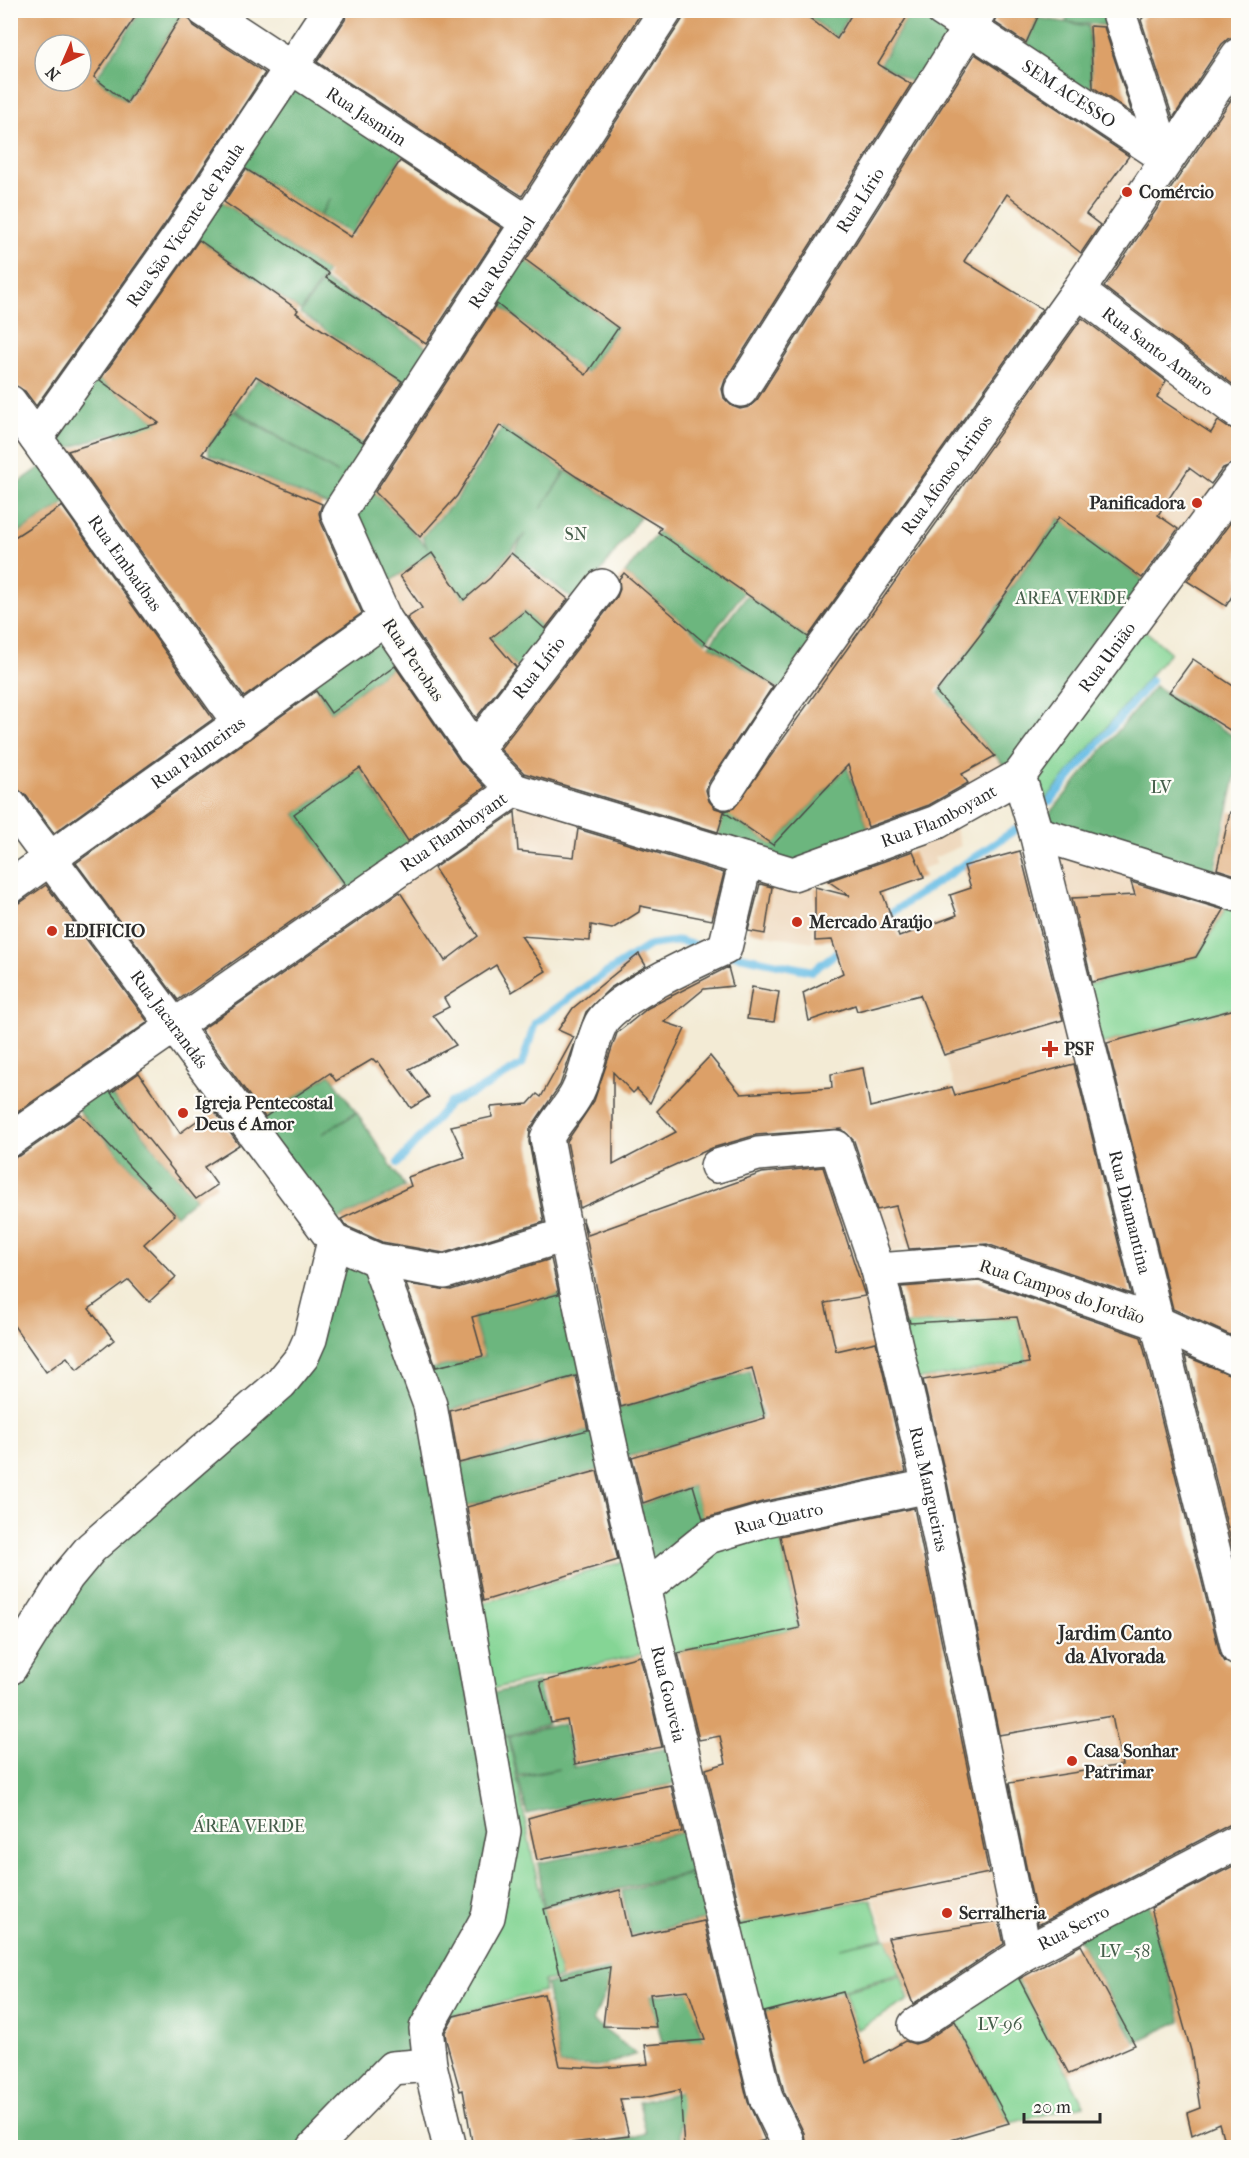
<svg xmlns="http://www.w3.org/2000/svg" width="1249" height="2158" font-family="'IM FELL French Canon',serif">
<rect width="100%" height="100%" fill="#fdfcf7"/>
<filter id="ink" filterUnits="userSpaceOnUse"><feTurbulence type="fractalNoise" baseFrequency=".0167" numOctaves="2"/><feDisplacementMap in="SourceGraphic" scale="12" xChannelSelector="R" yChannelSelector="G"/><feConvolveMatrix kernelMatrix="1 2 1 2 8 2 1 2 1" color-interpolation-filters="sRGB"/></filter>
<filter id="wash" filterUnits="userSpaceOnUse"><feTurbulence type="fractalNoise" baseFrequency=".008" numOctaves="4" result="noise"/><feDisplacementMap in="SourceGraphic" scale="24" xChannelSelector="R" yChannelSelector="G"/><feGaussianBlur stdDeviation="1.35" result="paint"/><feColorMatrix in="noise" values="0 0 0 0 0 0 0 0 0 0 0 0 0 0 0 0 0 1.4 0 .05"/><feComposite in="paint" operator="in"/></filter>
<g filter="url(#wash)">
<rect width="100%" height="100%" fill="#f3ebd5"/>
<!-- built -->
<g fill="#eed7bb">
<polygon points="1135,148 1154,160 1106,229 1087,214"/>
<polygon points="1172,373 1224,411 1210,433 1157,399"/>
<polygon points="1189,469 1219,491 1187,535 1158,515"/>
<polygon points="399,576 421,608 398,624 381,589"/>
<polygon points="995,756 1009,772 975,791 963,774"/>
<polygon points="515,799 579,819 573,855 519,850"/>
<polygon points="953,823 961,846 934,858 936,864 921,869 910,841"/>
<polygon points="1047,845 1127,870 1134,894 1061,898"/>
<polygon points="428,860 477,936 445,959 395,883"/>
<polygon points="814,876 813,942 766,935 774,878"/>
<polygon points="1072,1018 1083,1061 957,1094 944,1056"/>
<polygon points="896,1208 906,1248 887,1253 874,1212"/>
<polygon points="875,1295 886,1339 836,1349 826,1304"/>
<polygon points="1112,1718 1121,1763 998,1782 990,1738"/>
<polygon points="999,1872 1009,1919 888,1938 873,1898"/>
</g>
<!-- green -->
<g fill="#85d595" stroke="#588060" stroke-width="1.5">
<polygon points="1141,627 1170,652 1037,810 1029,779"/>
<polygon points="1230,901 1238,904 1238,1007 1097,1045 1082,986 1197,957"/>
<polygon points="1017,1317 1027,1362 913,1380 899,1325"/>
<polygon points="778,1527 798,1628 669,1654 655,1590 696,1558"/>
<polygon points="628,1560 650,1652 488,1690 474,1606"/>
<path d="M508 1737C526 1817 538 1899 561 1978L544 1981V1991L433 2020 499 1739Z"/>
<polygon points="871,1899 884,1938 840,1948 887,1938 900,1974 754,2014 733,1925"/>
<polygon points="1013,1971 1084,2105 1010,2123 951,2012"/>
<polygon points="901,1976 909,2000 857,2030 844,1991"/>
</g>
<!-- forest -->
<g fill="#6cb67e" stroke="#4c7054" stroke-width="1.5">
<polygon points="142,10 184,11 126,101 96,78"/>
<polygon points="808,11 808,10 852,11 836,37 806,14"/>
<polygon points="911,11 926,11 958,33 922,88 880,64"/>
<polygon points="1068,11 1109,11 1114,26 1066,22"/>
<polygon points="1038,18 1089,26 1092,99 1023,55"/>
<polygon points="293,80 404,153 351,234 320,216 331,198 319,216 238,162"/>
<polygon points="215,197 327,272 301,311 191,234"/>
<polygon points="518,255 617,328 586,373 490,297"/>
<polygon points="324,280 433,351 410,386 300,313"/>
<polygon points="91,374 204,456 191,477 114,433 57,452 46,438"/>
<polygon points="258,379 370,448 332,507 209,455 208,446 233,411 337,473 235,410"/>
<polygon points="502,427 565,471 541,509 566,471 640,517 578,603 514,553 525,534 490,577 464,600 432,553 380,588 350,520 367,485 428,548 422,537 457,499"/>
<polygon points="45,464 70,500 11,538 10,489"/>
<polygon points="1059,518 1150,585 1010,772 939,693"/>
<polygon points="658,532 744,592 706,642 625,573"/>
<polygon points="747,595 816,644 784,692 709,645"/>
<polygon points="526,611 552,637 523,674 491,638"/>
<polygon points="383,631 402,660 331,712 312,682"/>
<polygon points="1155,686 1238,739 1238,764 1213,877 1042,823"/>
<polygon points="847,767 871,837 792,865 717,841 726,804 718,793 741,809 735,820 773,845"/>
<polygon points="359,769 413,849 351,891 295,814"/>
<polygon points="330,1074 356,1112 322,1134 357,1113 405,1187 331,1223 257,1123"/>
<polygon points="104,1086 195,1199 176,1215 74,1106"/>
<polygon points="339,1249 373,1269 418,1390 491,1827 479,1899 422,2057 302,2147 11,2147 10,1683 79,1574 247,1430"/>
<polygon points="569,1292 588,1372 440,1413 426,1370 484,1357 473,1317"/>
<polygon points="750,1371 762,1417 624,1458 614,1410"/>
<polygon points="600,1428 609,1467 456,1509 450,1466"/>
<polygon points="693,1486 706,1528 649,1572 635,1507"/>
<polygon points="538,1683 548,1725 497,1739 489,1694"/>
<polygon points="565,1723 574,1767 674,1747 682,1782 527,1814 518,1778 559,1769 518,1776 509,1737"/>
<polygon points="693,1830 703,1870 544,1906 538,1863"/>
<polygon points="703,1871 714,1918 631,1935 622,1891"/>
<polygon points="1148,1899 1181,2021 1135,2042 1077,1936"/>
<polygon points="616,1968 593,2021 636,2054 604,2066 560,2065 546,1984"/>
<polygon points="697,1991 703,2015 696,2016 709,2059 697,2062 690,2040 662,2042 650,1996"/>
<polygon points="697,2088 706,2118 680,2124 682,2147 598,2148 646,2133 639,2102"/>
</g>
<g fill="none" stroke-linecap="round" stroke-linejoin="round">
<!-- stream -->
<g stroke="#68bde5" stroke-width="8">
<polyline points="1050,801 1151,681"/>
<polyline points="882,919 1015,830"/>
<polyline points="730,954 812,971 843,948"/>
<polyline points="398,1163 450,1103 481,1089 522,1065 535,1023 589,984 650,945 680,941 701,947"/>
</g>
</g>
<g id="blocks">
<!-- building -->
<g fill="#dca067" fill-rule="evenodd">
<path d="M10 10H140L94 77 127 103 185 10 194 26 265 73 165 224 36 406 25 391 10 384ZM45 45H81V81H45Z"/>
<polygon points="348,10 643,10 522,196 317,62 345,20"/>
<polygon points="685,10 799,10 837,39 854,10 911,10 878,64 911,84 725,380 722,389 724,398 732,406 740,409 749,407 757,400 975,54 1129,156 1086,214 1100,225 1081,253 1007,194 964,261 1042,309 808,637 658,532 661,528 577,477 500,425 457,496 420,537 375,492 497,304 586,375 618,328 526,260 682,20"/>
<polygon points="999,10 1041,10 1026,43 994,22"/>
<polygon points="1149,10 1239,10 1239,36 1229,38 1222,44 1173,118 1141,20"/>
<polygon points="1090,26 1104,27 1132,113 1093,87"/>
<polygon points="1239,88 1239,389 1104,287"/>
<polygon points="400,161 502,228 426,344 326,278 329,273 224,202 246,169 351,237"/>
<polygon points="199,240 298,310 296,313 402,381 363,442 256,376 202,454 322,504 319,513 321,522 362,613 244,697 68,451 159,423 100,380"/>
<polygon points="1082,318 1166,381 1157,397 1211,433 1218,421 1227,427 1239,430 1239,462 1223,468 1211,484 1189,468 1158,515 1178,529 1142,578 1059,517 981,629 983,631 936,692 995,756 962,774 968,783 929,805 868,827 848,765 773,845 724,812 718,832 524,773 500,749 617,597 620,589 619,579 624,573 706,644 773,686 709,782 706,790 709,801 715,808 725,811 734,808"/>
<polygon points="62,506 213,719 54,833 25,794 10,787 10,540"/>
<polygon points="1239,511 1239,585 1226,606 1187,581"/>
<polygon points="432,553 464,600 490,578 511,553 568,599 545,629 525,611 491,638 516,667 476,718 407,618 422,608 400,576"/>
<polygon points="1193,659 1239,690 1239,736 1169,692"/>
<polygon points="395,666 460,761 485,787 408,841 360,768 335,785 294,814 345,884 178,1000 76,863 316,691 331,713"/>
<polygon points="515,812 518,851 574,857 578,829 724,873 712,920 640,906 639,912 612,929 591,925 590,941 521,936 546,971 512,992 496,965 444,998 449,1007 433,1015 456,1045 409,1069 429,1097 411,1108 378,1061 376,1062 373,1059 336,1081 330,1073 265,1117 201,1030 400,892 445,961 478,936 434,868"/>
<polygon points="1230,812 1239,813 1239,876 1217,869"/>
<polygon points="913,851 924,877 882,892 899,937 957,915 950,895 971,888 964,866 1020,851 1063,1020 944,1055 920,995 857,1011 855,1005 809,1021 803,993 843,973 832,940 815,941 815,887 850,896 828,881"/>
<polygon points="1131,882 1224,910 1196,957 1092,982 1072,898 1135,895"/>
<polygon points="760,884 772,887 765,934 748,931"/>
<polygon points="46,885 148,1022 10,1117 10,906 21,902"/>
<polygon points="639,954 646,966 610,988 586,1012 560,1085 530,1129 529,1142 544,1222 444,1253 382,1242 346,1226 341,1219 411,1186 408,1177 465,1157 451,1126 492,1117 491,1107 528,1104 537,1094 541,1097 574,1037 558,1030 573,1008"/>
<polygon points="728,967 733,986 704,989 664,1022 685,1029 650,1103 637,1089 633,1093 613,1072 613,1165 676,1132 657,1111 710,1056 741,1094 832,1088 831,1074 863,1068 870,1107 952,1087 955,1095 1074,1064 1131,1294 987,1244 909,1249 896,1206 877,1210 854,1141 842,1129 756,1135 712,1148 580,1208 567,1141 594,1101 617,1033 648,1008"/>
<polygon points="752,987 779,992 774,1022 747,1019"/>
<polygon points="1239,1008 1239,1339 1173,1309 1107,1043"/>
<polygon points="139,1073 180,1133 213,1109 239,1145 204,1167 217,1185 196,1199 111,1093"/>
<polygon points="80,1114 175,1215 144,1244 176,1277 149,1302 129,1280 89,1309 114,1340 77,1370 67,1357 46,1372 10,1320 10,1159 21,1155"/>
<polygon points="823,1167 865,1296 825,1303 836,1351 876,1342 906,1472 762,1502 703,1519 693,1485 643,1503 632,1457 765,1418 752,1368 621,1407 582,1217 588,1235 762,1173"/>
<polygon points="551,1259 559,1294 472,1317 483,1356 436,1367 406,1284 451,1290"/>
<polygon points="979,1281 1141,1337 1220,1654 1225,1662 1239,1667 1239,1823 1229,1825 1038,1925 1009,1783 1122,1765 1112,1716 999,1735 947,1482 923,1380 1029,1363 1017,1317 910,1323 901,1287"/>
<polygon points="1185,1356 1239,1378 1239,1573"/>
<polygon points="576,1376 588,1430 459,1463 450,1411"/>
<polygon points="597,1471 618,1560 483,1601 467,1507"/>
<polygon points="914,1508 989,1873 743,1923 706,1769 726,1763 720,1736 699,1740 678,1653 800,1628 780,1536"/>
<polygon points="640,1656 662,1747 575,1764 567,1720 551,1723 540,1682"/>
<polygon points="671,1785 682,1832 537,1860 528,1818 585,1802"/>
<polygon points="1239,1863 1239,2148 1226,2148 1219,2123 1192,2135 1187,2113 1200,2108 1191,2051 1151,1908"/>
<polygon points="620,1890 630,1937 704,1921 748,2102 765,2140 739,2148 684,2148 680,2090 642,2098 620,2099 629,2136 572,2143 574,2148 473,2148 463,2090 460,2091 446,2040 445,2032 454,2016 544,1994 560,2066 600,2068 648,2064 645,2045 705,2040 688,1990 650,1994 656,2027 603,2026 610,1967 561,1978 544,1909"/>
<polygon points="999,1921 1004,1944 913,2004 888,1938"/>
<polygon points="1081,1945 1135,2045 1069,2074 1019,1979"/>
<polygon points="843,1992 866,2063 905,2041 915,2044 925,2041 955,2021 1009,2123 924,2148 806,2148 804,2133 784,2092 764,2012"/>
</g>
</g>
</g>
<g filter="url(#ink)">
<use href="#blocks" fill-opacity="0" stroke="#494844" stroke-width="1.5"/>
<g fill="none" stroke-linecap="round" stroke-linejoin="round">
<!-- minor casing -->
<g stroke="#494844" stroke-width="36">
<g id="minor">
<path id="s1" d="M204 10 527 222"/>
<path id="s2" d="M942 10 1166 158"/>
<polyline points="1118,10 1166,158"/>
<path id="s3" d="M1078 291 1238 412"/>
<path id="s4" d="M741 390 980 10"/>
<path id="s5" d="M10 402 240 724"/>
<path id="s6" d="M36 438 180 235 329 10"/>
<path id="s7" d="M475 750 602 586"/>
<path id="s8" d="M1019 776 1036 833 1238 1649"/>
<path id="s9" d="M514 790 475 750 385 619 338 514 666 10"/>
<path id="s10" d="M725 792 780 708 1078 291 1238 55"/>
<path id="s11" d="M10 805 334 1241 377 1260 445 1272 565 1235"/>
<polyline points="1036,833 1238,895"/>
<path id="s12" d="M746 860 725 948C698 960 613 999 601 1023 590 1045 588 1071 577 1093 569 1109 555 1121 547 1138 607 1460 690 1779 766 2098L787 2141V2148"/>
<path id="s13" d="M10 887 385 619"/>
<path id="s14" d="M10 1140 514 790 793 874 937 822 1019 776 1238 480"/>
<path id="s15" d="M717 1166 758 1154 836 1147 878 1270 929 1486 1025 1953"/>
<polyline points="377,1260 430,1405 504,1831 488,1917 426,2028 430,2065 450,2148"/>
<polyline points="878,1270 981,1262 1158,1323 1238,1359"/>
<path id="s16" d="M645 1588 708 1537 766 1520 929 1486"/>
<polyline points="10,1668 67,1577 91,1548 281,1383 302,1357 310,1339 334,1241"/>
<path id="s17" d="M915 2025 1025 1953 1238 1842"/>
<polyline points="314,2148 392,2068 430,2065"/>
</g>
</g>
<!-- minor -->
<use href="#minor" stroke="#fff" stroke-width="33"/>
</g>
</g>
<!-- markers -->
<g fill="#c8321e" stroke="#fdfcf7" stroke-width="2">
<circle cx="1127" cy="192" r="6"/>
<circle cx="1197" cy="503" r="6"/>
<circle cx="797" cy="922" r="6"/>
<circle cx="52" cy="931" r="6"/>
<path d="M1047 1040h6v6h6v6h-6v6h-6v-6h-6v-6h6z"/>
<circle cx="183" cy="1113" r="6"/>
<circle cx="1072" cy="1761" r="6"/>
<circle cx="947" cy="1913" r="6"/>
</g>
<g text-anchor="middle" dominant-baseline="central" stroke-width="4.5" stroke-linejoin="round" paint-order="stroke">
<!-- street labels -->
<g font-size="18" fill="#2b2b2b" stroke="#fdfcf7">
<text stroke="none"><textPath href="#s2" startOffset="152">SEM ACESSO</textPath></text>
<text stroke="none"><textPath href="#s1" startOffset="194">Rua Jasmim</textPath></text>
<text stroke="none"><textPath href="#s4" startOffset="224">Rua Lírio</textPath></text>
<text stroke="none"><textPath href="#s6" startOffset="260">Rua São Vicente de Paula</textPath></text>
<text stroke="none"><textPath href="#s9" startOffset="630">Rua Rouxinol</textPath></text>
<text stroke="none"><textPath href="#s3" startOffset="100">Rua Santo Amaro</textPath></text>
<text stroke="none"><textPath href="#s10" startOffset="387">Rua Afonso Arinos</textPath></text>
<text stroke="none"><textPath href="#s5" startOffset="198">Rua Embaúbas</textPath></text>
<text stroke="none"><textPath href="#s14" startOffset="1300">Rua União</textPath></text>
<text transform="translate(413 660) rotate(56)">Rua Perobas</text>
<text stroke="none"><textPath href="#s7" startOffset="104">Rua Lírio</textPath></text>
<text stroke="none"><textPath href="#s13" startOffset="231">Rua Palmeiras</textPath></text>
<text stroke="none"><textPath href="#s14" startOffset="1062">Rua Flamboyant</textPath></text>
<text stroke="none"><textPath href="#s14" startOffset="540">Rua Flamboyant</textPath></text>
<text stroke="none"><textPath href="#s11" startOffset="267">Rua Jacarandás</textPath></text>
<text stroke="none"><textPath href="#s8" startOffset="450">Rua Diamantina</textPath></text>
<text transform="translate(1062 1292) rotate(18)">Rua Campos do Jordão</text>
<text stroke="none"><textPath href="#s15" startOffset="476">Rua Mangueiras</textPath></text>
<text stroke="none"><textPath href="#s16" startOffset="154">Rua Quatro</textPath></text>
<text stroke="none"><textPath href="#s12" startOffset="934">Rua Gouveia</textPath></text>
<text stroke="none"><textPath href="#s17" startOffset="186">Rua Serro</textPath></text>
</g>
<!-- poi labels -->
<g font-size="18" font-weight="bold" fill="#2b2b2b" stroke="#fdfcf7" text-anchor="start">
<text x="1139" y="192">Comércio</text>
<text x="1185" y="503" text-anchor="end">Panificadora</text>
<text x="809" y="922">Mercado Araújo</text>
<text x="64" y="931">EDIFICIO</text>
<text x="1064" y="1049">PSF</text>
<text x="195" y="1103">Igreja Pentecostal<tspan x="195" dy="21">Deus é Amor</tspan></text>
<text x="1084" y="1751">Casa Sonhar<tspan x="1084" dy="21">Patrimar</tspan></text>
<text x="959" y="1913">Serralheria</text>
</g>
<!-- park labels -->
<g font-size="18" fill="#465e4b" stroke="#fdfcf7">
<text x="576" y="534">SN</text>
<text x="1071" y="598">AREA VERDE</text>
<text x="1161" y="787">LV</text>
<text x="249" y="1826">ÁREA VERDE</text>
<text x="1125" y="1951">LV - 58</text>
<text x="1000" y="2024">LV-96</text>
</g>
<!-- neighbourhood labels -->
<g font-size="20" font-weight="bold" fill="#2b2b2b" stroke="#fdfcf7">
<text x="1115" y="1633">Jardim Canto<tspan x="1115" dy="23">da Alvorada</tspan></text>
</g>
</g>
<!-- margin -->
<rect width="1249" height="2158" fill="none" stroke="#fdfcf7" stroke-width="36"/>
<!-- north arrow -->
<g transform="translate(63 63) rotate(224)"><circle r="28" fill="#fdfcf7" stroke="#a9a8a5" stroke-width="1.5"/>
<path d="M0-4.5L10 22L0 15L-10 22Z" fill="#c8321e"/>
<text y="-9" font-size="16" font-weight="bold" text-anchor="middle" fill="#2b2b2b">N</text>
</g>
<!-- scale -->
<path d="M1024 2113v9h76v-9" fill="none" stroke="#2b2b2b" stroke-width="3"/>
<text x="1033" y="2113" font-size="18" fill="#2b2b2b" stroke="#fdfcf7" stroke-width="4.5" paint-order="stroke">20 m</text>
</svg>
